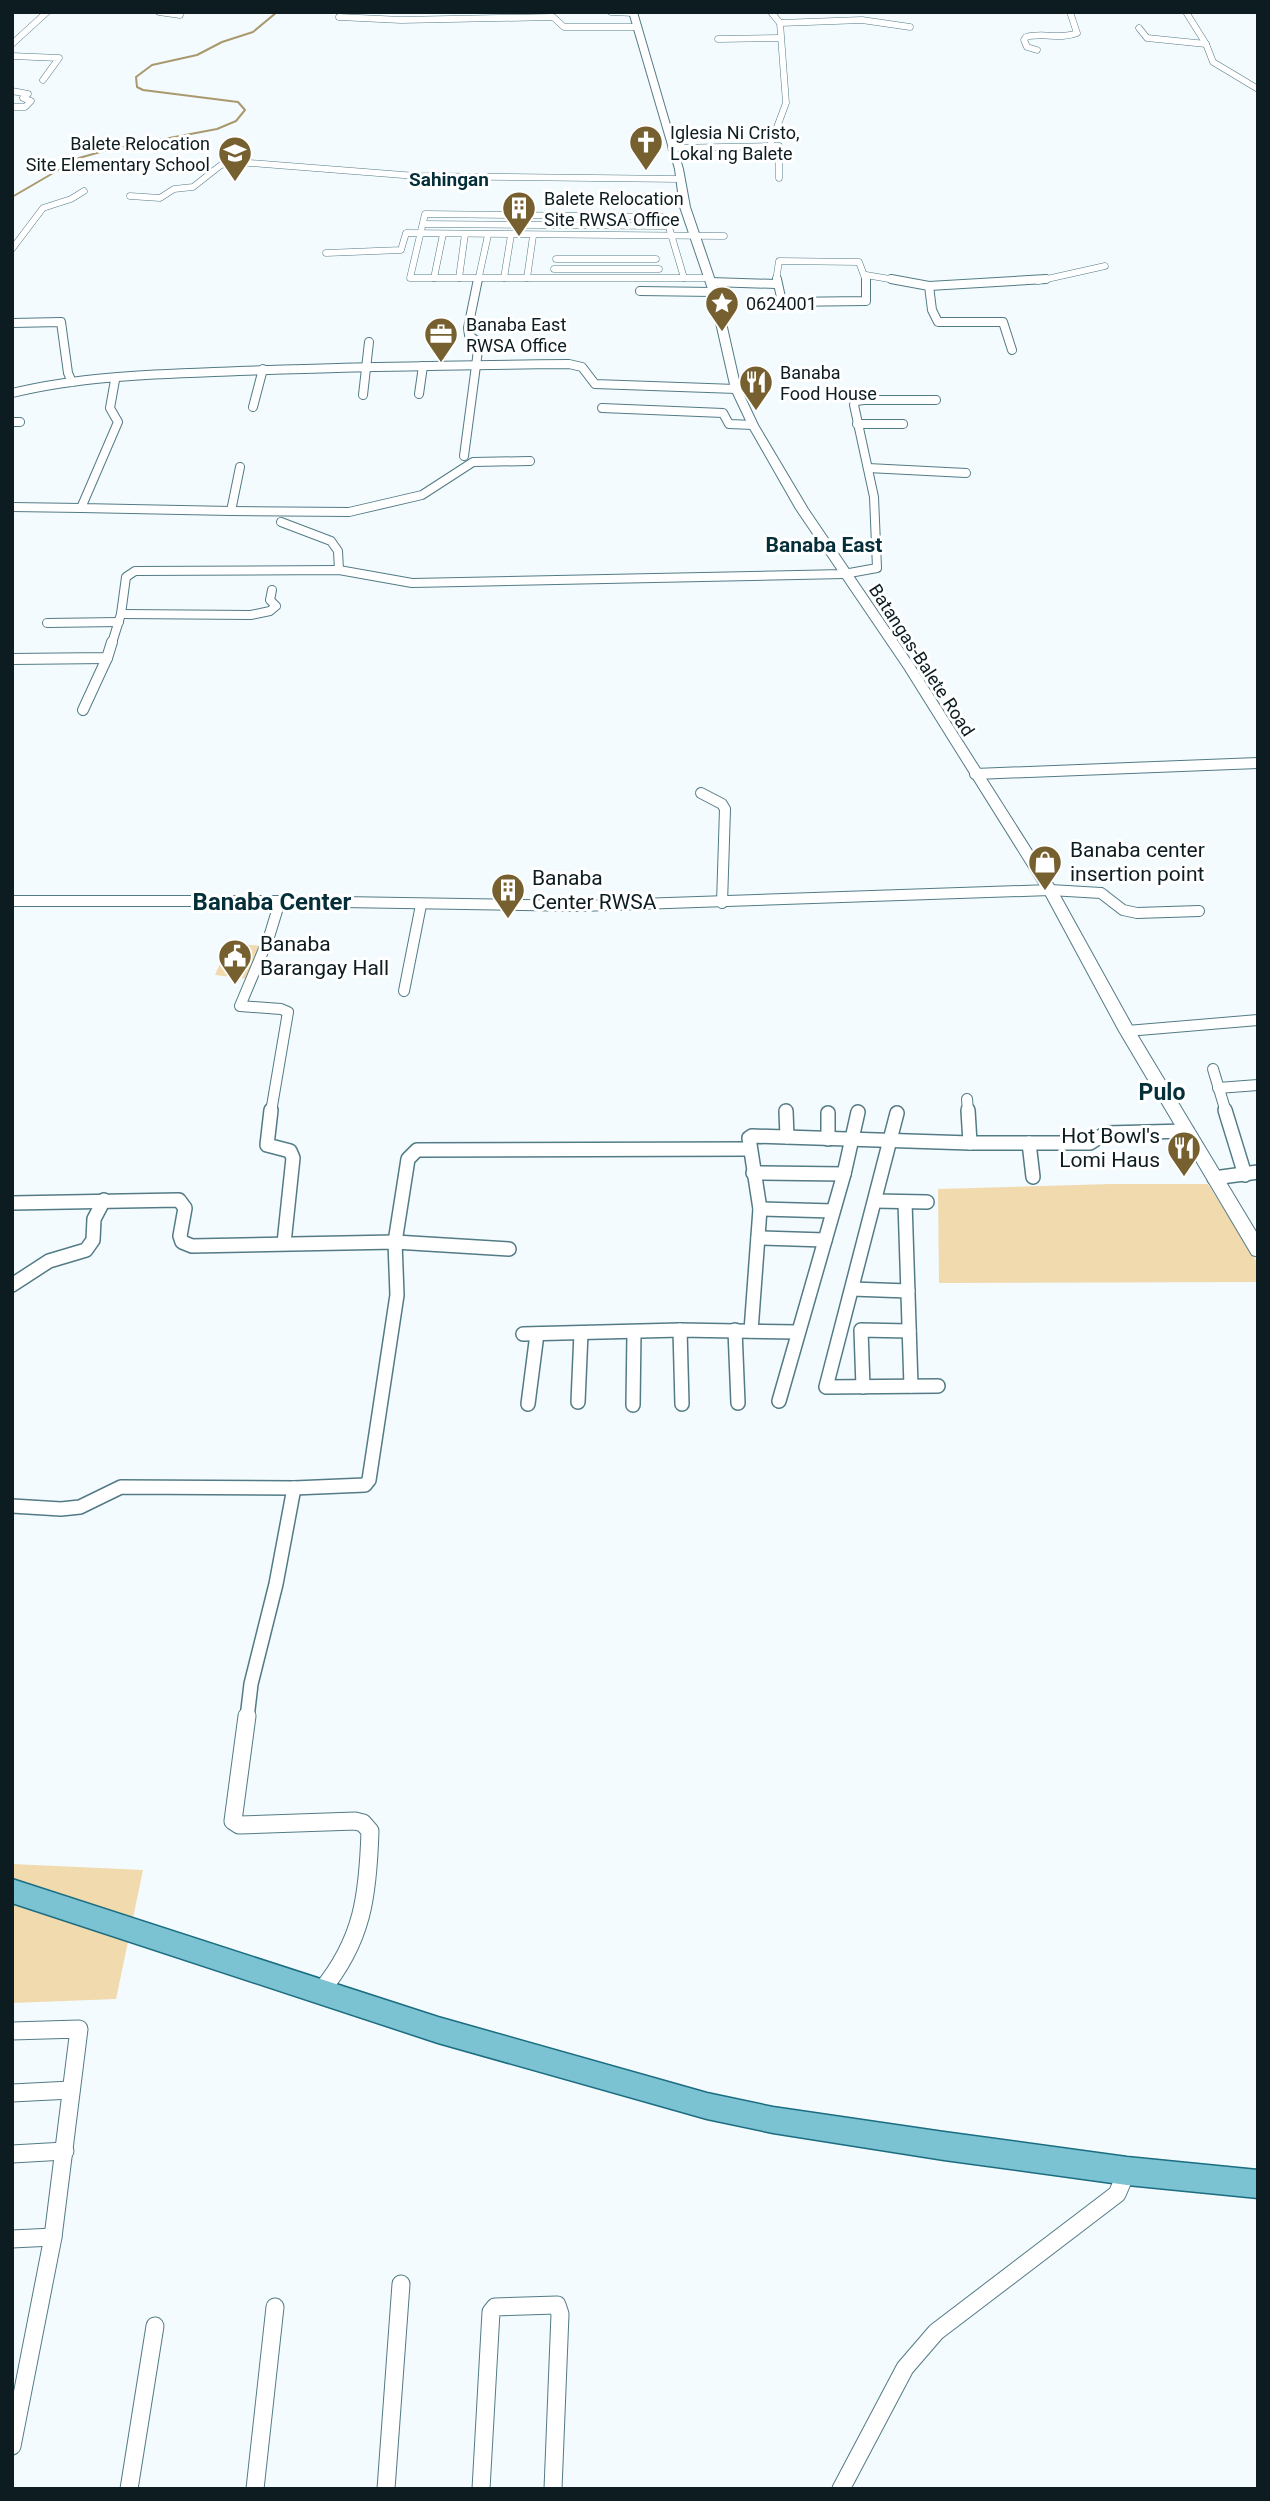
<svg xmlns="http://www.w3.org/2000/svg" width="1270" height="2501" font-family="Roboto,sans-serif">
<rect width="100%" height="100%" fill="#f3fbfe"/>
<!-- green -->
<g fill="#f0daae">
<polygon points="229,943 263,946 249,979 215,975"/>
<polygon points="1111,1184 1208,1184 1258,1264 1258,1282 939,1283 938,1189"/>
<polygon points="12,1864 143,1870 116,1999 12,2003"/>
</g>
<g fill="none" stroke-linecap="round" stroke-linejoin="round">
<!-- stream -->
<polyline stroke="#aa996e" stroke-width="2" points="12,197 79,158 111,149 217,129 236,121 245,110 238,102 143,90 137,87 136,77 152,65 197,55 222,42 253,32 277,12"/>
<!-- street-far4 casing -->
<g stroke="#537b86" stroke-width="7">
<g id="street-far4">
<polyline points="159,12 180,15"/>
<polyline points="611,12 634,13"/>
<polyline points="1186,12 1206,44 1213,62 1258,89"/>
<polyline points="339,17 401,20 553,17 564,27 637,27"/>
<polyline points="780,23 862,20 910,27"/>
<polyline points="1139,28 1147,38 1206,44"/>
<polyline points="718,39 780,38"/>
<polyline points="12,44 47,12"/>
<path d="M1037 50 1027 47 1024 40 1026 37C1043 32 1060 40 1077 33L1070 12"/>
<polyline points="12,56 59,58 43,80"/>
<polyline points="12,91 28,94 23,98 31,101 25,107 12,107"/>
<polyline points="770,146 786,103 780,23 771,12"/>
<polyline points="671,148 779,146 779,178"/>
<polyline points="130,196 160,198 174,189 193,187 221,165 237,162 416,176 680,179"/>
<polygon points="425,214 666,217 684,278 410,278"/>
<polyline points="423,224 669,226"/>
<polyline points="12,249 43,208 71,199 84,191"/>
<polyline points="326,253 401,250 406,233 724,236"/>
<polyline points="556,259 656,259"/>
<polyline points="554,269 659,269"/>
<polyline points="866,275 901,281"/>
<polyline points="434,278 443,234"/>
<polyline points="459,278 465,234"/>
<polyline points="504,278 511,235"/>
<polyline points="527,278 533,236"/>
<polyline points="684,278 710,278"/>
<polyline points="478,281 488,235"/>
<polyline points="776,281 779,261 859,262 866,281"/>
<polyline points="1038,281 1105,266"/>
</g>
</g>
<!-- street-far3 casing -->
<g stroke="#537b86" stroke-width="10">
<g id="street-far3">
<polyline points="777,279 782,302 866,301 866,279"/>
<polyline points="891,279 929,286 932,310 938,322 1003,322 1012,350"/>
<polyline points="711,282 776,284"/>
<polyline points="929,286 1046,279"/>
<polyline points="640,291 714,292"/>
<polyline points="12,323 61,322 68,373 72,382"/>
<polyline points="115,380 110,408 118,422 81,508 231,511 240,467"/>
<path d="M12 393C85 375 164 374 239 371 349 367 459 365 569 364L582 367 595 384 736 389"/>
<polyline points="419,394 423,366"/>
<polyline points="363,395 369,342"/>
<polyline points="253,407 263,369"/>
<polyline points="602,408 723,413 729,424 753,425"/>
<polyline points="12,422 20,422"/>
<polyline points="857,424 903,424"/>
<polyline points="464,456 479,343 469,335 468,328 478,279"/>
<polyline points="868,468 966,473"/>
<polyline points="12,507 81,508"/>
<polyline points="231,511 349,512 422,495 473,462 530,461"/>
<polyline points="281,522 331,541 338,551 339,570"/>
<polyline points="121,614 251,615 270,611 276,606 270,600 272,590"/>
<polyline points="47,623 119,622"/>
<polyline points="112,643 121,614 126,577 135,571 339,570 412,583 844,574 877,568 874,497 854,405 856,401 864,400 936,400"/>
</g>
</g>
<!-- street-far2 casing -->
<g stroke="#537b86" stroke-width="12">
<g id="street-far2">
<polyline points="12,659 107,658 112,642"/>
<polyline points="83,710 107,658"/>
<polyline points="975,774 1258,763"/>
<polyline points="701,793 722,804 725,809 722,903"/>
<polyline points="12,901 280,901 580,906 1050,890 1101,893 1123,910 1137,913 1199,911"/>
<polyline points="404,991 421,905"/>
<polyline points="1127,1031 1258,1020"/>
<polyline points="1213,1069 1226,1112"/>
<polyline points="1218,1088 1258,1085"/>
<polyline points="967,1099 968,1112"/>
<polyline points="271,1112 288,1012 281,1009 240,1006 269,937 280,901"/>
</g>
</g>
<!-- street-far1 casing -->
<g stroke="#537b86" stroke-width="16">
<g id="street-far1">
<polyline points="271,1110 267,1145 290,1151 293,1158 284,1243"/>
<polyline points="968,1110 970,1143"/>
<polyline points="1225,1110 1245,1175"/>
<polyline points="786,1111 787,1137"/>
<polyline points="828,1113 828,1139"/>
<polyline points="897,1113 826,1387 938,1386"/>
<polyline points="1029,1143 1033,1177"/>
<polyline points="753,1173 844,1174"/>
<polyline points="1214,1178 1258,1172"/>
<polyline points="875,1201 927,1202"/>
<polyline points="905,1202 911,1386"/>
<polyline points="12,1203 179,1200 185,1208 180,1236 182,1242 192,1246 395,1242 509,1249"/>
<polyline points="760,1209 833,1211"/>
<polyline points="758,1238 825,1240"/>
<polyline points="12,1285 49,1261 86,1250 93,1240 94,1219 104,1200"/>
<polyline points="852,1289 908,1291"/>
<polyline points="680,1330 682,1404"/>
<polyline points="735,1330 738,1403"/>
<polyline points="751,1331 760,1209 749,1138 752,1136 970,1143 1090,1143 1106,1133 1187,1131"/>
<polyline points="523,1334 680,1330 798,1332"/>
<polyline points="863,1387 861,1330 909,1331"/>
<polyline points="779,1401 844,1174 858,1112"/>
<polyline points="578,1402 581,1333"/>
<polyline points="528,1404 537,1334"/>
<polyline points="633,1405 634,1333"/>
<polyline points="12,1506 61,1509 80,1507 121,1487 294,1488 365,1485 369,1480 397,1295 395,1242 408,1159 417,1150 749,1149"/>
<polyline points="247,1718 251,1684 276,1584 294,1488"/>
</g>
</g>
<!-- street casing -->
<g stroke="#537b86" stroke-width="19">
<g id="street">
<path d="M247 1716 233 1821 239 1825 355 1821 363 1823 370 1831C368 1895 363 1940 321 1991"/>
<polyline points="12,2031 79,2029 53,2237 12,2446"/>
<polyline points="12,2093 71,2090"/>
<polyline points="12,2154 65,2151"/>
<polyline points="12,2239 53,2237"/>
<polyline points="129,2489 155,2326"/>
<polyline points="255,2489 275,2307"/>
<polyline points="386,2489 401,2284"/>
<polyline points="481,2489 491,2312 495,2307 557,2305 560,2314 553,2489"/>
<polyline points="841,2489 905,2368 936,2332 1117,2194 1127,2171"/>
</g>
</g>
<!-- secondary casing -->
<g stroke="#537b86" stroke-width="2">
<polygon id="secondary" points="629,12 637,12 683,169 690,207 719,292 741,389 758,425 808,509 916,668 1057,890 1135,1031 1258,1235 1258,1257 1252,1255 1119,1031 1043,890 904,668 796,509 748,425 731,389 709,292 680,207 675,169"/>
</g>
<!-- primary casing -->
<g stroke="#1b6d81" stroke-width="3">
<polygon id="primary" points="12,1879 438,2017 707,2093 773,2107 944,2132 1127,2157 1258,2170 1258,2198 1127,2185 944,2160 773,2133 707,2119 438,2043 12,1903"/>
</g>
<!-- street-far4 -->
<use href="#street-far4" stroke="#fff" stroke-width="6"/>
<!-- street-far3 -->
<use href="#street-far3" stroke="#fff" stroke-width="8"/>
<!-- street-far2 -->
<use href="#street-far2" stroke="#fff" stroke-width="10"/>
<!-- street-far1 -->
<use href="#street-far1" stroke="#fff" stroke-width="13"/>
<!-- street -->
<use href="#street" stroke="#fff" stroke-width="17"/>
<!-- secondary -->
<use href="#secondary" fill="#fff" fill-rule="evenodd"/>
<!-- primary -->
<use href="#primary" fill="#7bc2d2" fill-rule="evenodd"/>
</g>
<!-- icons -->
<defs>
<g id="church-pin" transform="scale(1.75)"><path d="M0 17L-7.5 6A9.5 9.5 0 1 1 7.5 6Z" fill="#776030" stroke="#fff"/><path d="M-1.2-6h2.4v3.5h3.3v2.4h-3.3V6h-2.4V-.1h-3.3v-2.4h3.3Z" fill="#fff"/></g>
<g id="school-pin" transform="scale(1.75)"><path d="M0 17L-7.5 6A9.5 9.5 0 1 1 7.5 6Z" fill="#776030" stroke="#fff"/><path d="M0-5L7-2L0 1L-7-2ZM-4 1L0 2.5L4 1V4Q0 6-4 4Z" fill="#fff"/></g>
<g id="building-pin" transform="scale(1.75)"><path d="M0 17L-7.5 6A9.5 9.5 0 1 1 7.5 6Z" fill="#776030" stroke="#fff"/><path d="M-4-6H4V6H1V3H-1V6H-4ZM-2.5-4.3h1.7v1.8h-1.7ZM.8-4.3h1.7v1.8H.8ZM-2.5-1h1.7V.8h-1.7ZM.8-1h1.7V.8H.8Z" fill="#fff"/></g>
<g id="sight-pin" transform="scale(1.75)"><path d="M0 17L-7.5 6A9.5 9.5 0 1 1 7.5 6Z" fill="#776030" stroke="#fff"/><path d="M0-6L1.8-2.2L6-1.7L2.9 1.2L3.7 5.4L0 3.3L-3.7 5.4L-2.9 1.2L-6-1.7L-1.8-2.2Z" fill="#fff"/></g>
<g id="office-pin" transform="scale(1.75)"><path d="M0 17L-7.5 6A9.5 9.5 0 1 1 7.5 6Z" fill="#776030" stroke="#fff"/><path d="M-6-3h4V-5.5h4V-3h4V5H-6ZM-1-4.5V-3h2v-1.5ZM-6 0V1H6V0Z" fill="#fff"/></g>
<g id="restaurant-pin" transform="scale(1.75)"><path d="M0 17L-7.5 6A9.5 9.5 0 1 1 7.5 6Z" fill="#776030" stroke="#fff"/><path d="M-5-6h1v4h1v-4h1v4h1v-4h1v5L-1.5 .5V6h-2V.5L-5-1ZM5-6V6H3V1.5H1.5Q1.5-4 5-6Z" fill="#fff"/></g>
<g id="shop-pin" transform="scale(1.75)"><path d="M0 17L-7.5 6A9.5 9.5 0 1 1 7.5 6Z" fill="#776030" stroke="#fff"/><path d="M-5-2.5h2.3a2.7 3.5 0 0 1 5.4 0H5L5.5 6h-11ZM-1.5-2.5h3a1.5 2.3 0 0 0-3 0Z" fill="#fff"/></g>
<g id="civic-pin" transform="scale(1.75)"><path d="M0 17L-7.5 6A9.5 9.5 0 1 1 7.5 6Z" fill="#776030" stroke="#fff"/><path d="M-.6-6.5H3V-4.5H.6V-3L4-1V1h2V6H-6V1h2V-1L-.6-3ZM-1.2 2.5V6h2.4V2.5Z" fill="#fff"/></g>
</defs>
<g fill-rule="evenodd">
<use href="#church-pin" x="646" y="142"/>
<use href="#school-pin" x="235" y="153"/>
<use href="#building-pin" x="519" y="208"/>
<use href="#sight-pin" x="722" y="303"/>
<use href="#office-pin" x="441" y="334"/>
<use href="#restaurant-pin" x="756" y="382"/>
<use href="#shop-pin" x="1045" y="862"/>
<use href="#building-pin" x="508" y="890"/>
<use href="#civic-pin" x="235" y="956"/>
<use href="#restaurant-pin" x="1184" y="1148"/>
</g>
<g text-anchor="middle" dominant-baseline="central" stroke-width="6" stroke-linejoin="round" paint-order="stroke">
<!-- far-poi labels -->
<g font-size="18" fill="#0c1c21" stroke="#fff" text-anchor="start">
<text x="670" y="132">Iglesia Ni Cristo,<tspan x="670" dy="21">Lokal ng Balete</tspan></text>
<text x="210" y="143" text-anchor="end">Balete Relocation<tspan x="210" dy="21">Site Elementary School</tspan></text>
<text x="544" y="198">Balete Relocation<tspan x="544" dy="21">Site RWSA Office</tspan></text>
<text x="746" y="303">0624001</text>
<text x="466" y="324">Banaba East<tspan x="466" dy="21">RWSA Office</tspan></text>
<text x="780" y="372">Banaba<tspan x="780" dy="21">Food House</tspan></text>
</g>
<!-- far-street labels -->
<g font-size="18" fill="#0c1c21" stroke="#fff">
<text transform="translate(922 660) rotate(57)">Batangas-Balete Road</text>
</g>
<!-- far-neighbourhood labels -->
<g font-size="19" font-weight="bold" fill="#042f39" stroke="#fff">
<text x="449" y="179">Sahingan</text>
</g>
<!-- far-quarter labels -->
<g font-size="21" font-weight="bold" fill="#042f39" stroke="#fff">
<text x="824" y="545">Banaba East</text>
</g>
<!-- poi labels -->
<g font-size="21" fill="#0c1c21" stroke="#fff" text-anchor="start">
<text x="1070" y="850">Banaba center<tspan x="1070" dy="24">insertion point</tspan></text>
<text x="532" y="878">Banaba<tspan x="532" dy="24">Center RWSA</tspan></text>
<text x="260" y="944">Banaba<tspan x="260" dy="24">Barangay Hall</tspan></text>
<text x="1160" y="1136" text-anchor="end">Hot Bowl's<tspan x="1160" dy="24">Lomi Haus</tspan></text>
</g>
<!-- neighbourhood labels -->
<g font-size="23" font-weight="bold" fill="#042f39" stroke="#fff">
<text x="1162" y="1092">Pulo</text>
</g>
<!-- quarter labels -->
<g font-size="24" font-weight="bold" fill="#042f39" stroke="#fff">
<text x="272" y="902">Banaba Center</text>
</g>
</g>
<!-- border -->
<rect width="1270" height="2501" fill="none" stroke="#0c1c21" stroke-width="28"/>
</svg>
